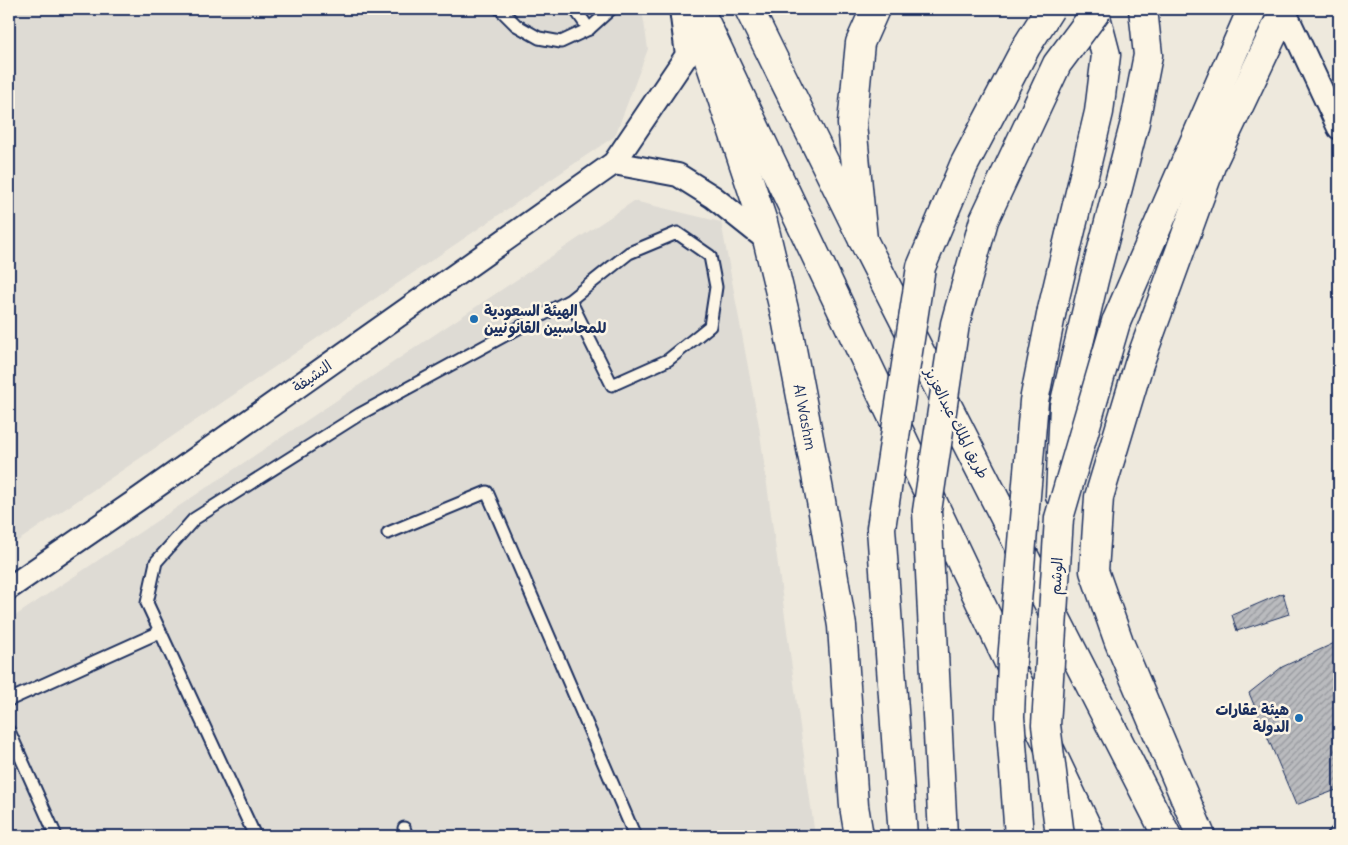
<svg xmlns="http://www.w3.org/2000/svg" width="1348" height="845" font-family="Delius,'Playpen Sans Arabic',sans-serif">
<defs>
<pattern id="building-hatch" width="6" height="6" patternUnits="userSpaceOnUse" patternTransform="scale(1.25)"><rect width="6" height="6" fill="#babbbe"/><path d="M-1 1l2-2M0 6l6-6M5 7l2-2" fill="none" stroke="#96989e"/></pattern>
</defs>
<rect width="100%" height="100%" fill="#eee9dd"/>
<filter id="ink" filterUnits="userSpaceOnUse"><feTurbulence type="fractalNoise" baseFrequency=".02" numOctaves="2"/><feDisplacementMap in="SourceGraphic" scale="10" xChannelSelector="R" yChannelSelector="G"/><feConvolveMatrix kernelMatrix="1 2 1 2 8 2 1 2 1" color-interpolation-filters="sRGB"/></filter>
<g filter="url(#ink)">
<!-- built -->
<g fill="#dedbd4">
<polygon points="9,9 642,9 648,49 615,136 9,547"/>
<polygon points="634,201 721,222 759,426 815,836 9,836 9,620"/>
</g>
<!-- building -->
<g fill="url(#building-hatch)" stroke="#1b2f5e">
<polygon points="1283,593 1289,614 1237,631 1232,615"/>
<polygon points="1339,641 1339,789 1296,805 1249,693 1282,667"/>
</g>
<g fill="none" stroke-linecap="round" stroke-linejoin="round">
<!-- service casing -->
<g stroke="#1b2f5e" stroke-width="15">
<g id="service">
<polyline points="500,9 516,25 539,38 561,42 589,29 611,9"/>
<polyline points="575,9 589,29"/>
<polyline points="388,533 487,492 635,836"/>
<polyline points="9,700 160,632"/>
<polyline points="9,731 56,836"/>
<polyline points="404,828 407,836"/>
<polyline points="255,836 147,603 156,562 194,519 360,414 570,300 629,253 677,233 710,256 716,287 710,326 668,360 612,385 570,300"/>
<polyline points="1333,836 1339,830"/>
</g>
</g>
<!-- minor casing -->
<g stroke="#1b2f5e" stroke-width="26">
<g id="minor">
<polyline points="1284,10 1339,128"/>
<polyline points="614,163 678,175 713,197 767,240"/>
<polyline points="9,588 140,498 614,163 687,55 681,9"/>
</g>
</g>
<!-- tertiary casing -->
<g stroke="#1b2f5e" stroke-width="31">
<polyline id="tertiary" points="703,41 763,222 786,318 821,501 842,626 854,806 859,836"/>
</g>
<!-- secondary casing -->
<g stroke="#1b2f5e" stroke-width="31">
<g id="secondary">
<polyline points="699,9 1091,836"/>
<polyline points="749,9 863,240 1167,836"/>
</g>
</g>
<!-- primary casing -->
<g stroke="#1b2f5e" stroke-width="31">
<g id="primary">
<polyline points="863,240 852,124 860,43 875,9"/>
<polyline points="1052,310 1099,112 1106,55 1094,9"/>
<polyline points="1116,322 1252,9"/>
<polyline points="1060,496 1064,406 1094,280 1135,122 1148,55 1143,9"/>
<polyline points="1201,836 1119,642 1094,571 1099,497 1139,364 1212,163 1285,9"/>
</g>
</g>
<!-- service -->
<use href="#service" stroke="#fcf5e5" stroke-width="11"/>
<!-- minor -->
<use href="#minor" stroke="#fcf5e5" stroke-width="22"/>
<!-- tertiary -->
<use href="#tertiary" stroke="#fcf5e5" stroke-width="28"/>
<!-- secondary -->
<use href="#secondary" stroke="#fcf5e5" stroke-width="28"/>
<!-- primary -->
<use href="#primary" stroke="#fcf5e5" stroke-width="28"/>
<!-- tertiary-bridge casing -->
<g stroke="#1b2f5e" stroke-width="31" stroke-linecap="butt">
<g id="tertiary-bridge">
<polyline points="903,836 881,528 921,267 964,165 1026,47 1050,9"/>
<polyline points="943,836 927,511 955,324 984,220 1057,64 1098,9"/>
<polyline points="1019,836 1010,717 1012,661 1034,401 1052,310"/>
<polyline points="1060,836 1046,725 1059,518 1116,322"/>
</g>
</g>
<!-- tertiary-bridge -->
<use href="#tertiary-bridge" stroke="#fcf5e5" stroke-width="28"/>
</g>
</g>
<!-- markers -->
<g fill="#1f6fb2" stroke="#fcf5e5" stroke-width="2">
<circle cx="474" cy="319" r="5"/>
<circle cx="1299" cy="718" r="5"/>
</g>
<g text-anchor="middle" dominant-baseline="central" stroke-width="5" stroke-linejoin="round" paint-order="stroke">
<!-- poi labels -->
<g font-size="15" font-weight="bold" fill="#1b2f5e" stroke="#fcf5e5" text-anchor="start">
<text x="484" y="310">الهيئة السعودية<tspan x="484" dy="17">للمحاسبين القانونيين</tspan></text>
<text x="1289" y="709" text-anchor="end">هيئة عقارات<tspan x="1289" dy="17">الدولة</tspan></text>
</g>
<!-- street labels -->
<g font-size="15" fill="#1b2f5e" stroke="#fcf5e5">
<text transform="translate(312 376) rotate(-35)">النشيفة</text>
<text transform="translate(805 417) rotate(79)">Al Washm</text>
<text transform="translate(957 423) rotate(63)">طريق الملك عبدالعزيز</text>
<text transform="translate(1056 576) rotate(-86)">الوشم</text>
</g>
</g>
<!-- margin -->
<rect width="1348" height="845" fill="none" stroke="#fcf5e5" stroke-width="30"/>
<rect x="15" y="15" width="1318" height="815" fill="none" stroke="#1b2f5e" stroke-width="2" filter="url(#ink)"/>
</svg>
